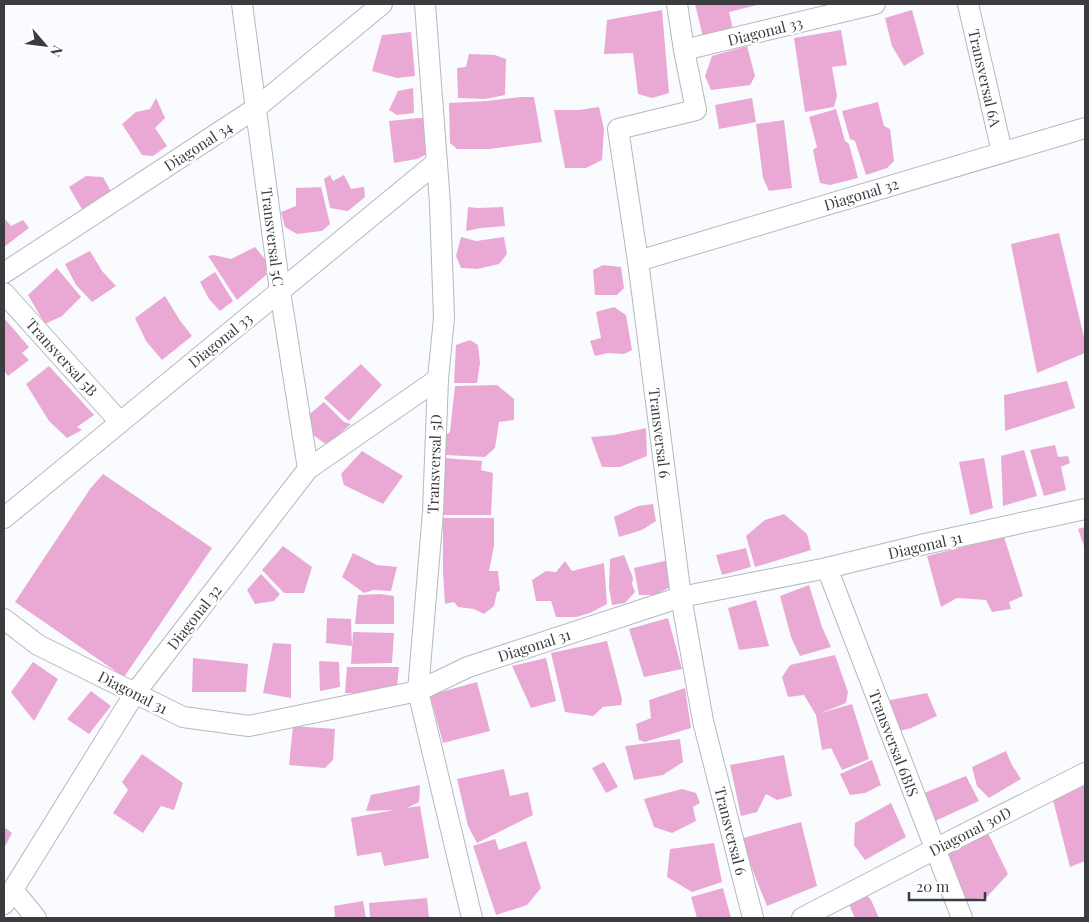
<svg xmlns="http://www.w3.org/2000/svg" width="1089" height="922" font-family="'Playfair Display',serif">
<rect width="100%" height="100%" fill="#f9fbff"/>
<!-- building -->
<g fill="#eaa9d5">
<polygon points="695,4 761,4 729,12 734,34 704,41"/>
<polygon points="662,10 669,93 652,98 638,94 633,53 604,54 607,20"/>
<polygon points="912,10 924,54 904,66 892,46 885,18"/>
<polygon points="841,30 847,65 832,67 837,96 834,107 805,112 794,38"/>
<polygon points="411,32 415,76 397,78 372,71 382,35"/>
<polygon points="747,46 755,76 750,85 711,90 705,76 712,56"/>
<polygon points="469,54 495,55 506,59 505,95 485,99 458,98 457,68 466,67"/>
<polygon points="413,88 414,113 397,115 389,110 398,91"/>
<polygon points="521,97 534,97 542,142 489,149 457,149 450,143 449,103 487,101"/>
<polygon points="156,98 165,118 155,128 167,146 153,156 142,155 122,124 136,112 150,109"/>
<polygon points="752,98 756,122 719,129 715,105"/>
<polygon points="878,102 884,126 890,129 894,161 887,168 866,175 855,141 850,139 842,111"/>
<polygon points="599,107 604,129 602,160 586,168 565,168 554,110 579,110"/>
<polygon points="836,109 845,141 849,144 858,178 830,185 820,183 813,150 817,147 809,117"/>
<polygon points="418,118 429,118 427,154 417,159 394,163 389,121"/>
<polygon points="784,120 792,188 769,191 763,178 756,124"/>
<polygon points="330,175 333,181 344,175 351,189 364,187 365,197 348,211 330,208 324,179"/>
<polygon points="86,176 103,177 113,195 83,211 69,187"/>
<polygon points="321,187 330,224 322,231 297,234 285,227 281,212 296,206 296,188"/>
<polygon points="468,207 478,208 503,207 505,226 481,228 466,231"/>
<polygon points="4,218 11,226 23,220 29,228 4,247"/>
<polygon points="1059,233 1085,341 1085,353 1037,373 1011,244"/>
<polygon points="461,237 476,241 504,237 507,254 499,264 477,269 461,268 456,256"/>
<polygon points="255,247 273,269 237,300 208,256 214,255 231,259"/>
<polygon points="90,251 102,271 116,286 92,302 76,285 65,264"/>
<polygon points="603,265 621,267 624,288 617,295 595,295 593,270"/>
<polygon points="57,268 81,297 62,316 45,324 28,295"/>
<polygon points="215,272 233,301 220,311 209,299 200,282"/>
<polygon points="165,296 179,319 192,336 162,360 146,341 135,318"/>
<polygon points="614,307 626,315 632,350 624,354 608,353 595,356 590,341 601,338 596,312"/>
<polygon points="4,318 29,347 22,353 29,360 8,376 4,371"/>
<polygon points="470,340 478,345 480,363 477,383 454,383 456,345"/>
<polygon points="361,364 382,385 349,421 324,398"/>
<polygon points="49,366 94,415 77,427 82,430 67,438 49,421 26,384"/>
<polygon points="1067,381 1075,408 1005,431 1004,395"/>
<polygon points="497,385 514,399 514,420 499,422 495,448 485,457 445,455 446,435 450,432 455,386"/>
<polygon points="324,402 344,422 351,424 327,445 309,432 305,418"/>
<polygon points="646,428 647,456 620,467 602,467 591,437 614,435"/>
<polygon points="1055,445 1058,457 1068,456 1070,463 1061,467 1066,490 1044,496 1030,450"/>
<polygon points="1024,450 1037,496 1003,506 1001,456"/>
<polygon points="362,451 403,476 383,504 344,485 341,474"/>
<polygon points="445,458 482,461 481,470 493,473 491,515 442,515"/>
<polygon points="984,458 993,508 970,515 959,462"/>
<polygon points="103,474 212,548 124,677 15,602 90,489"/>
<polygon points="653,504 656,521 642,530 619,537 614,517 638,506"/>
<polygon points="784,514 807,534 811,550 755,567 746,536 765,520"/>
<polygon points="443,518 494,518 494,546 489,571 498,571 500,591 497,592 494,606 484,614 474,609 458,607 454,602 445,604 443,572"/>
<polygon points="1085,527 1085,549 1078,529"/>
<polygon points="1004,537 1023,596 1009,602 1011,609 992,612 986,600 957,598 941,607 927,556"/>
<polygon points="283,546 312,567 304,593 284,593 262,570"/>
<polygon points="746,548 751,567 722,575 716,555"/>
<polygon points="353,553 377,565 397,567 391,591 374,590 364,593 342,577"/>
<polygon points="624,555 633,578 632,584 635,592 625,603 612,605 609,588 610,559"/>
<polygon points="673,559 670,587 655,595 639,595 634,568"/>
<polygon points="565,561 572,571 604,563 607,604 590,613 576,617 556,617 551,601 536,601 532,580 546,571 556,572"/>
<polygon points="261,574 280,594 274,601 255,604 247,590"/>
<polygon points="809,585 822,627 831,647 800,656 791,637 780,596"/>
<polygon points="380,594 394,596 394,624 355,624 358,595"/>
<polygon points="756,600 769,646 739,650 728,608"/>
<polygon points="327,618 351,619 352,646 326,643"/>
<polygon points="668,618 682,669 644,677 629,629"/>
<polygon points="353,632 394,633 392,663 351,664"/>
<polygon points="607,641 622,699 621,705 603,707 593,716 565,712 551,653"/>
<polygon points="273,643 291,644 291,698 263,693"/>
<polygon points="835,655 848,692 846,703 821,713 852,704 869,759 842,770 831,748 822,750 816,715 804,695 788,697 782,677 790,665"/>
<polygon points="193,658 248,664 246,692 192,692"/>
<polygon points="546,658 556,701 531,708 512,666"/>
<polygon points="319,661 339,662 340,687 320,691"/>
<polygon points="33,662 58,679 34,721 11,692"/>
<polygon points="347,667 399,667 397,687 372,694 345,693"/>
<polygon points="477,682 490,731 443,743 430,695"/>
<polygon points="685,688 691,728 645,742 639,740 636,724 651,718 649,700"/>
<polygon points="91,691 111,706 89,734 67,719"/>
<polygon points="927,693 937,716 911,728 896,732 885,701"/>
<polygon points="293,726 335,729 333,760 325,768 289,765"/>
<polygon points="680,739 683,762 663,775 634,780 625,746"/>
<polygon points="1006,751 1012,765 1021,779 989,798 977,786 972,767"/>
<polygon points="142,754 183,783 174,810 161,806 143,833 113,813 128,790 122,782"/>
<polygon points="784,755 792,796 777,800 766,794 757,812 741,816 730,765"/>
<polygon points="872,760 881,785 865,793 850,795 840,774"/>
<polygon points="604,762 618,787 606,793 592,768"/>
<polygon points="504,769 510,796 528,792 533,815 477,843 468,826 457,779"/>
<polygon points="966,776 979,801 933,822 924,793"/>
<polygon points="1085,782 1085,861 1070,867 1052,796"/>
<polygon points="420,785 419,802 407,808 420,806 429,858 384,866 381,852 357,856 351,818 394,810 366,811 371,795"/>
<polygon points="682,789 696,793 700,803 693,807 696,821 672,833 654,827 644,799"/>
<polygon points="891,803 906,837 865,860 854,845 855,823"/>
<polygon points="801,822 817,886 767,906 740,839"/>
<polygon points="4,827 12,833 4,848"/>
<polygon points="986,829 1008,874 986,898 965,900 944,851"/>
<polygon points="495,839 499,850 526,841 541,888 527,905 496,915 473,846"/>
<polygon points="714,843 722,882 692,892 667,877 670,849"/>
<polygon points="723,888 731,918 697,918 691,897"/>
<polygon points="866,894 871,900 879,918 855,918 848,902"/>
<polygon points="427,898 429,918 370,918 369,903"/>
<polygon points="363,901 366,918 335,917 334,906"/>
</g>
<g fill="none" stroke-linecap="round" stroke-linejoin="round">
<!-- street casing -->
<g stroke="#b4b9c1" stroke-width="22">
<g id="street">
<polyline points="242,4 280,291 308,469"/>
<polyline points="425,4 440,204 444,318 438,379 433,512 418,691 472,918"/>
<polyline points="677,4 684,50 696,110 618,129 638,261 681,597 703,721 753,918"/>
<polyline points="968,4 1002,152"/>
<polyline points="684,50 875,4"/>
<polyline points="638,261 1085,128"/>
<polyline points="4,273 256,108 382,4"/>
<polyline points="4,293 120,422"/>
<polyline points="4,518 437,162"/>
<polyline points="827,568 962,918"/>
<polyline points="4,619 38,645 183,717 249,726 418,691 468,667 681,597 827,568 925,544 1085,509"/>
<polyline points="13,890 36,918"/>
<polyline points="4,904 135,693 308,469 438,379"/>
<polyline points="802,918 935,849 1085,773"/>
</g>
</g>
<!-- street -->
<use href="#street" stroke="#fff" stroke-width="20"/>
</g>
<g text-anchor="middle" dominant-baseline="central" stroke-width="4.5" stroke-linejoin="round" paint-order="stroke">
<!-- street labels -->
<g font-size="15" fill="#3a3c40" stroke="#fff">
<text transform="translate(765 31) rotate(-14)">Diagonal 33</text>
<text transform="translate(985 78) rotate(77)">Transversal 6A</text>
<text transform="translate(198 146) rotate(-33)">Diagonal 34</text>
<text transform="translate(861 194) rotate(-17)">Diagonal 32</text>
<text transform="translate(273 237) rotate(83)">Transversal 5C</text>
<text transform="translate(220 340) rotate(-39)">Diagonal 33</text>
<text transform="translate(62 357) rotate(48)">Transversal 5B</text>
<text transform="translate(660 433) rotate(83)">Transversal 6</text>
<text transform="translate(434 464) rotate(-88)">Transversal 5D</text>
<text transform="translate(925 545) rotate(-13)">Diagonal 31</text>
<text transform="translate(194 617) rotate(-52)">Diagonal 32</text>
<text transform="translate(534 645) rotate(-18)">Diagonal 31</text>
<text transform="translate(133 692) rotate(27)">Diagonal 31</text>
<text transform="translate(894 743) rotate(69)">Transversal 6BIS</text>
<text transform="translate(731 831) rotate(76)">Transversal 6</text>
<text transform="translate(970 831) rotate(-27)">Diagonal 30D</text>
</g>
</g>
<!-- border -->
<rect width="1089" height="922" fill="none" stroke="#3a3c40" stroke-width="10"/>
<!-- north arrow -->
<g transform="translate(45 45) rotate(118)" stroke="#ffffff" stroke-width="4" paint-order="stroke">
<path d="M0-4L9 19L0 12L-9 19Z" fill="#3a3c40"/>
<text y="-8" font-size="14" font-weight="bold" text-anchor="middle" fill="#3a3c40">N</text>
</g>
<!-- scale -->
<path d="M909 892v8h76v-8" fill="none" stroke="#3a3c40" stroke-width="2.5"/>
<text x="916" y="892" font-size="15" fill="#3a3c40" stroke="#ffffff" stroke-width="4" paint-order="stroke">20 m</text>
</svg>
